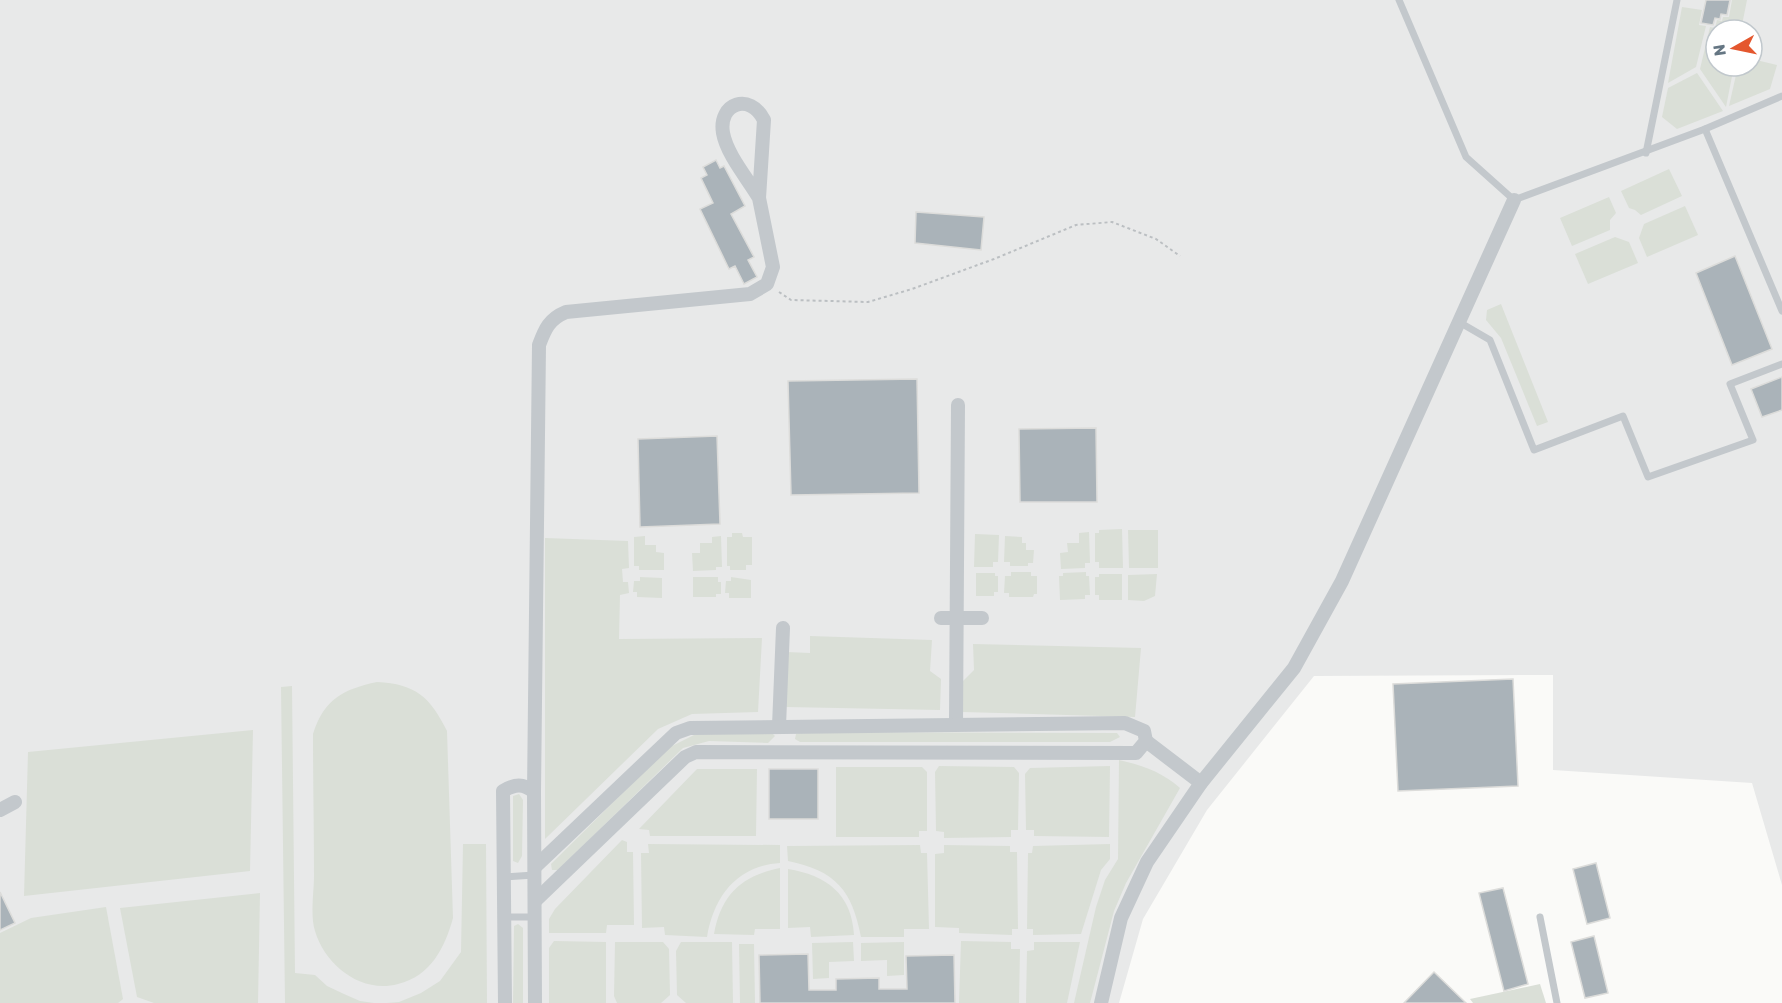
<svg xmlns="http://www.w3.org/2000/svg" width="1782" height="1003" font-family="Rubik,sans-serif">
<rect width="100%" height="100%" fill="#fafaf8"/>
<!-- built -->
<path fill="#e8e9e9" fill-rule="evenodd" d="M0 0H1782V885L1752 783 1553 770V675L1314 676 1207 810 1143 919 1119 1003H0ZM1716 30H1752V66H1716ZM917 212 984 217 980 250 915 243Z"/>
<!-- green -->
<g fill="#dadfd7">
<polygon points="1732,0 1747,0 1741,30 1716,30 1716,66 1734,66 1726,107 1700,69 1710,27 1715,28 1717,20 1722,21 1723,17 1729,17"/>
<polygon points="1682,7 1702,10 1699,25 1706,26 1696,67 1668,83"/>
<polygon points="1752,59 1777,65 1770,89 1729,106 1738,66 1752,66"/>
<polygon points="1697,73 1723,111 1677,129 1662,117 1668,88"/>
<polygon points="1669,169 1682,196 1641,215 1635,210 1629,208 1621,191"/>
<polygon points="1609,197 1616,213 1610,220 1610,230 1572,246 1560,218"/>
<polygon points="1685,206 1698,235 1647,257 1639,238 1644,224"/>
<polygon points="1615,237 1629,242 1638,263 1588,284 1575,254"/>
<polygon points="1501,304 1548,422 1537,426 1501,338 1486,320 1487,310"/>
<polygon points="1122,529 1123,568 1099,568 1099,562 1095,562 1095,533 1099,533 1099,530"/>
<polygon points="1128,530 1158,530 1158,568 1129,568"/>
<polygon points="1089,532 1090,563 1085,563 1085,568 1061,569 1060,553 1068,552 1067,543 1079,543 1079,533"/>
<polygon points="732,533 742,533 743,537 752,537 752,565 746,565 746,570 730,570 730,566 727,566 727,537 732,537"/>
<polygon points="975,534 999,535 998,562 993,562 993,567 974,567"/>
<polygon points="645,536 645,545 656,545 656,552 664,553 664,570 639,570 639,566 634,566 634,537"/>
<polygon points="721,536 722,567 716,567 716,570 693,571 692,553 700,553 700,543 712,543 712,537"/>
<polygon points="1005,536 1022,537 1022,543 1026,543 1026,550 1034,550 1033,563 1028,563 1028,566 1010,566 1010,562 1004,562"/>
<polygon points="545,538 628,541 629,568 622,569 623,582 628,582 629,593 620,595 619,639 762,638 758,712 692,714 658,729 545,839"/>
<polygon points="1011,572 1031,572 1031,576 1037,576 1037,594 1034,594 1033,597 1009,597 1009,593 1004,593 1005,576 1011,576"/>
<polygon points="1086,572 1086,576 1089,576 1090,595 1085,595 1085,599 1060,600 1059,576 1063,576 1063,573"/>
<polygon points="976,573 995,573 995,576 998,576 998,592 994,592 994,596 976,596"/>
<polygon points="1099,574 1122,574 1122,600 1099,600 1099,595 1095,595 1095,577 1099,577"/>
<polygon points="1157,574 1155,596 1144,601 1128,600 1128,575"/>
<polygon points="640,577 662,578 662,598 637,597 637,592 633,592 634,581 640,581"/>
<polygon points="693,577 718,577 718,582 721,582 721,594 716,594 716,597 693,597"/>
<polygon points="731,577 751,580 751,598 729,598 729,593 725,593 726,581 731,581"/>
<polygon points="810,636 932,640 930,671 941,679 940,710 786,707 787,652 810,653"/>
<polygon points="973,644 1141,648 1135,717 962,712 963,681 974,670"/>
<path d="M377 682C416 684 430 697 447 731L453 918C445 947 431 976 398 984 361 994 325 965 315 931 310 915 314 892 314 876 314 829 313 782 313 734 324 699 344 689 377 682Z"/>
<polygon points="292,686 295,973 315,975 327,986 344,994 360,1001 374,1003 285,1003 281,687"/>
<polygon points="253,730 250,871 24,896 28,752"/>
<polygon points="700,732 772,733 775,736 768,743 709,741 683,748 558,870 552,870 551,864 668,748"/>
<polygon points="802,732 1117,733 1120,737 1110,742 800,742 795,739 796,734"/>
<path d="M1119 760C1142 765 1162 772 1180 788L1126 883 1114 911 1090 1003H1074L1096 907 1105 880 1118 859Z"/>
<polygon points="939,766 1014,767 1019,773 1018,830 1011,830 1011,837 944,838 944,832 936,831 935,772"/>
<polygon points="1110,766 1109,837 1034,836 1034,830 1026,830 1025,774 1030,768"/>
<polygon points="836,767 922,767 927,772 927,831 919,831 919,837 836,837"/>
<polygon points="697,769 757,769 756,836 650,836 649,830 639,829"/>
<polygon points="519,794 523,800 522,856 518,863 513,861 513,796"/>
<polygon points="622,840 627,842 627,852 633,852 634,925 607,925 606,933 549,933 549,919 555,909"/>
<polygon points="463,844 486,844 487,1003 387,1003 399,1002 421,993 440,981 461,952"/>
<path d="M648 844 780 845V863C737 866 714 896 707 937L665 935 664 927 642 928 641 853H649Z"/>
<polygon points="1110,844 1110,859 1101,870 1081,934 1033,935 1033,929 1027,929 1028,853 1032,853 1033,846"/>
<path d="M920 845 921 853H927L929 929H904V937H861C852 890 836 871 788 861L787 846Z"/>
<polygon points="944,845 1010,846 1010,852 1017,852 1018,929 1012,929 1012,935 959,933 959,928 935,927 935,854 944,853"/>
<path d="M780 868V929H755L754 935 714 934C721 895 741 876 780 868Z"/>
<path d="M788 869C826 875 852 894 854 935L811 937 810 927 788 928Z"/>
<polygon points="260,893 258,1003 154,1003 137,997 120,908"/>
<polygon points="106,907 123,999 118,1003 0,1003 0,933 31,918"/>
<polygon points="518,924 523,928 523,1003 513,1003 514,926"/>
<polygon points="554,941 606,942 606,1003 549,1003 549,948"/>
<polygon points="961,941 1011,942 1011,949 1020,949 1019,1003 959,1003"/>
<polygon points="615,942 663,942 669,949 670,995 661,1003 617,1003 614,996"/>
<polygon points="681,942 732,942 733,1003 686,1003 677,995 676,951"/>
<polygon points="853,942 854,961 829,962 829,978 813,979 812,943"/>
<polygon points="904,942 904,975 887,976 887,960 861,961 861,943"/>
<polygon points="1034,942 1080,942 1067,1003 1026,1003 1027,951 1034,950"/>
<polygon points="739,944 754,944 755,1003 740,1003"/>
<polygon points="1540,984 1546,1003 1473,1003 1470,999"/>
</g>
<!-- building -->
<g fill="#aab3b9" stroke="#dcdcda" stroke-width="1.5">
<polygon points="1706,0 1730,0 1727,15 1721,14 1720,19 1715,18 1713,25 1701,23"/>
<polygon points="716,160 720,168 724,166 745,206 731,214 754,257 748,260 757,277 744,284 735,266 729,269 700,209 713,203 701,178 707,175 703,167"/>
<polygon points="916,212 984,217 981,250 915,243"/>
<polygon points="1735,256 1772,349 1732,365 1696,273"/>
<polygon points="1782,377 1782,410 1762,417 1751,389"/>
<polygon points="917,379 919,493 791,495 788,381"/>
<polygon points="1096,428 1097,502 1020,502 1019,429"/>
<polygon points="717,436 720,524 640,527 638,439"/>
<polygon points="1513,679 1518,786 1398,791 1393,684"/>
<rect x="769" y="769" width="49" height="50"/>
<polygon points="1596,863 1610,918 1587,924 1573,869"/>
<polygon points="1503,888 1528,984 1504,991 1479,893"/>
<polygon points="0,892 15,923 0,930"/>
<polygon points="1594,936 1608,993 1585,998 1571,942"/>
<polygon points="808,954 809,990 836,990 836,979 879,978 879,989 907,989 906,956 954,955 955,1003 760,1003 759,955"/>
<polygon points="1434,972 1466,1003 1404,1003"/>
</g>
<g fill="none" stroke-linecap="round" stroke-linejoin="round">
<!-- path -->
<polyline stroke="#bbbfc2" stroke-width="2" stroke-dasharray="3 3" stroke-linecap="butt" points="779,292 791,300 868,302 912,289 994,259 1076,225 1112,222 1156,239 1180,256"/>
<!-- lane -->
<g stroke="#c3c8cc" stroke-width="7">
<polyline points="1399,0 1466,157 1514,200 1705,129 1782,311"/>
<polyline points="1705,129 1782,96"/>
<polyline points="1646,153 1677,0"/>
<polyline points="1459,322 1490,340 1534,450 1623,416 1648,477 1753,440 1730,384 1782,364"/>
<polyline points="504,877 534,875"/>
<polyline points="504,917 536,917"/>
<polyline points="1540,917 1557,1003"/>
</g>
<!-- street -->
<g stroke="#c3c8cc" stroke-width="14">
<polyline points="941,618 982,618"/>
<polyline points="956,724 958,405"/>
<polyline points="779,726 783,628"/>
<polyline points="1146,741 1201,783"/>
<polyline points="0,810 15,802"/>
<polyline points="535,867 676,733 690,728 1125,723 1144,731 1146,741 1136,753 696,752 685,757 535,901"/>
<path d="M505 1003 503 791C515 784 523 783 534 792"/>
<path d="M535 1003 534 792 539 345C545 329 549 319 566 312L750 294 767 284 773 267 759 198 764 120C750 92 718 103 723 133 727 155 748 179 759 198"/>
<polyline points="1101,1003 1121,918 1147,862 1201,783 1294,668 1342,581 1514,200"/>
</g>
</g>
<!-- north arrow -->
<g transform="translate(1734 48) rotate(261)"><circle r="28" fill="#ffffff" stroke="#c1c8cd" stroke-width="1.5"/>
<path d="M0-4.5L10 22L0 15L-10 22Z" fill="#e4572e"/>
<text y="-9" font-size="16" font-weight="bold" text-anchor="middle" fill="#657683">N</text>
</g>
</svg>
